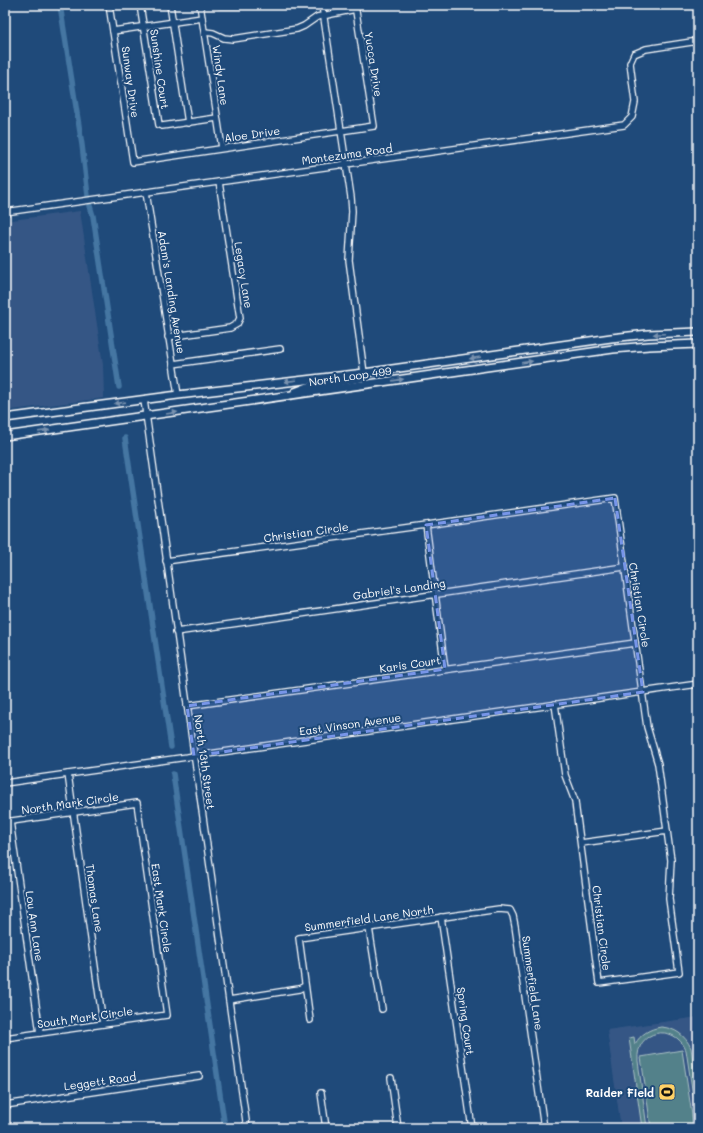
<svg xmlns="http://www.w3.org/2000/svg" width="703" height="1133" font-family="Mali,sans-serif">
<rect width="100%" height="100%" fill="#1f4a7a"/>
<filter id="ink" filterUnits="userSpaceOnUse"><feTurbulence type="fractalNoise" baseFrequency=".025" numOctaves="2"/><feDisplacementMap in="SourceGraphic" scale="8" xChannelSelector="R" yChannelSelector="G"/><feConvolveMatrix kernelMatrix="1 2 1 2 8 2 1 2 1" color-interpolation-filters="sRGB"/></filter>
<g filter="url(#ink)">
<!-- built -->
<g fill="#365785">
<polygon points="80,211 103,365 104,398 5,411 5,221"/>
<polygon points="698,1017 698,1128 621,1128 607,1030"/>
</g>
<!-- green -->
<g fill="#53818a" stroke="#a9c0c4">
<path d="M661 1027C675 1028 685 1035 691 1048L698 1097V1128L686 1050C674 1022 635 1030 638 1061L647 1128H642L629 1038 634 1037 635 1044C641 1034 649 1029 661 1027Z"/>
<polygon points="682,1050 694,1128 651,1128 641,1057"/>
</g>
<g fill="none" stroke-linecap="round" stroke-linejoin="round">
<!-- canal -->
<g stroke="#4476a2" stroke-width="5.5">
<polyline points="60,5 82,145 88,196"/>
<polyline points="90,206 93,216 119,387"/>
<polyline points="125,438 171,747"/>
<polyline points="173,774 225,1128"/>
</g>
<!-- minor casing -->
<g stroke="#fff" stroke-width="8">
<g id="minor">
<polyline points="109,5 133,162 374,126 355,5"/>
<polyline points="140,5 159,125 162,126 217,118"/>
<polyline points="170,5 188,123"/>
<polyline points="200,5 222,148"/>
<polyline points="220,5 239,5"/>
<polyline points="322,5 351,197 352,211 349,260 364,373"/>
<polyline points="113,31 202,18"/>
<polyline points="205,32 213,33 224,38 233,39 297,29 304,26 317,17 356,9"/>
<polyline points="146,192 178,395"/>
<polyline points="5,212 624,125 632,117 635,102 630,63 634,54 646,49 698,41"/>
<polyline points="168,337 230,328 237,324 240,318 219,182"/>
<polyline points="173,364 280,349"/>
<polyline points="144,400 247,1128"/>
<polyline points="426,525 445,669"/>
<polyline points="166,561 426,525 615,498 647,727 658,764 671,860 669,899 679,972 599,983 576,810 575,801 565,775 555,704"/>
<polyline points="176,632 624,567"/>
<polyline points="187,706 635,643"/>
<polyline points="68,774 103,1024"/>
<polyline points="5,783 698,684"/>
<polyline points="10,821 40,1033"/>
<polyline points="5,822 137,803 167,1015 5,1038"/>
<polyline points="581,843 667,831"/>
<polyline points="441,917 472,1128"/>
<polyline points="369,928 382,1009"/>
<polyline points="229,1000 299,989 305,986"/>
<polyline points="310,1020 299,938 499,909 510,910 513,916 515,926 544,1128"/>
<polyline points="391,1078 398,1128"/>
<polyline points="321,1093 326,1128"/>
<polyline points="5,1105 199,1076"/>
</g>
</g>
<!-- major casing -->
<g stroke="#fff" stroke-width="10">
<g id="major">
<polyline points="295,392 308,387 361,378 364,373"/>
<polyline points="5,418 178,395 364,373 611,338 648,334 698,332"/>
<polyline points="5,436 613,349 649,346 698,344"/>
</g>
</g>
<!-- minor -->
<use href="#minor" stroke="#1f4a7a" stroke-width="5.5"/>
<!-- major -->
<use href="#major" stroke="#1f4a7a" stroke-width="7"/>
</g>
<!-- one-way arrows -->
<defs><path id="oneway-solid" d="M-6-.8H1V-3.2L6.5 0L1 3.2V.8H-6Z"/></defs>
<g fill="#7992af">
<use href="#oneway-solid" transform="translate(659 334) rotate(178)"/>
<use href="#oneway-solid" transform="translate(475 358) rotate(172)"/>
<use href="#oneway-solid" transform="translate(527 362) rotate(-8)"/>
<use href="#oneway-solid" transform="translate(398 380) rotate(-8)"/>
<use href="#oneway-solid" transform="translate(290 381) rotate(173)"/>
<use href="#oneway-solid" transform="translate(120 403) rotate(172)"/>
<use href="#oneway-solid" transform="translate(172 413) rotate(-9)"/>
<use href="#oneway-solid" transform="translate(44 431) rotate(-8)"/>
</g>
</g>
<!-- marked area -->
<path fill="#7795e8" fill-opacity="0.2" stroke="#7795e8" stroke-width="3" stroke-dasharray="8 5" stroke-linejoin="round" d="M615 498 643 692 194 756 187 706 445 669 426 525Z"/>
<!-- icons -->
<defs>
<g id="stadium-square" transform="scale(0.9)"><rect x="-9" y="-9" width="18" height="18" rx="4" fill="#ffd166" stroke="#1f4a7a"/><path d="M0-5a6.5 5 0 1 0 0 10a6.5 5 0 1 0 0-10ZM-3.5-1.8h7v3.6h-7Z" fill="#111"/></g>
</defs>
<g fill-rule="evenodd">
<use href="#stadium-square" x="667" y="1092"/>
</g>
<g text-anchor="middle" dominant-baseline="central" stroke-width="4" stroke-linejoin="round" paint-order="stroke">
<!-- street labels -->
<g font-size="11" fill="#fff" stroke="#1f4a7a">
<text transform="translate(374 64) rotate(81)">Yucca Drive</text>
<text transform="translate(160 69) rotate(82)">Sunshine Court</text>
<text transform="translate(221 75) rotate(82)">Windy Lane</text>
<text transform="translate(131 82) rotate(82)">Sunway Drive</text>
<text transform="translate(252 134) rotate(-8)">Aloe Drive</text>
<text transform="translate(347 154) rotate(-8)">Montezuma Road</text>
<text transform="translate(244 275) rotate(81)">Legacy Lane</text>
<text transform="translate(172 292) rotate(81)">Adam's Landing Avenue</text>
<text transform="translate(350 376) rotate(-8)">North Loop 499</text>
<text transform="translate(306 532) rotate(-8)">Christian Circle</text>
<text transform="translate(399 589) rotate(-8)">Gabriel's Landing</text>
<text transform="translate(640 605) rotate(81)">Christian Circle</text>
<text transform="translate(410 664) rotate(-8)">Karis Court</text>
<text transform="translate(350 724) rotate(-8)">East Vinson Avenue</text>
<text transform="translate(205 762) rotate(82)">North 13th Street</text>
<text transform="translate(70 803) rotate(-8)">North Mark Circle</text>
<text transform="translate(95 898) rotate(82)">Thomas Lane</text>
<text transform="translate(162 908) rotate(82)">East Mark Circle</text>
<text transform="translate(369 918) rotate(-8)">Summerfield Lane North</text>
<text transform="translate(35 926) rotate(82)">Lou Ann Lane</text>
<text transform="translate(602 928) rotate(83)">Christian Circle</text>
<text transform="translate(533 983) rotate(82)">Summerfield Lane</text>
<text transform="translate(85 1017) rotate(-8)">South Mark Circle</text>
<text transform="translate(466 1021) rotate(82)">Spring Court</text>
<text transform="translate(100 1081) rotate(-8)">Leggett Road</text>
</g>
<!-- poi labels -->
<g font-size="11" font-weight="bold" fill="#fff" stroke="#1f4a7a" text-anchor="end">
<text x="654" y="1092">Raider Field</text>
</g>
</g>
<!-- margin -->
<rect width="703" height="1133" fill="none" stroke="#1f4a7a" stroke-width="20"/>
<rect x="10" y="10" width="683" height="1113" fill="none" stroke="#fff" stroke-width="1.5" filter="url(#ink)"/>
</svg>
